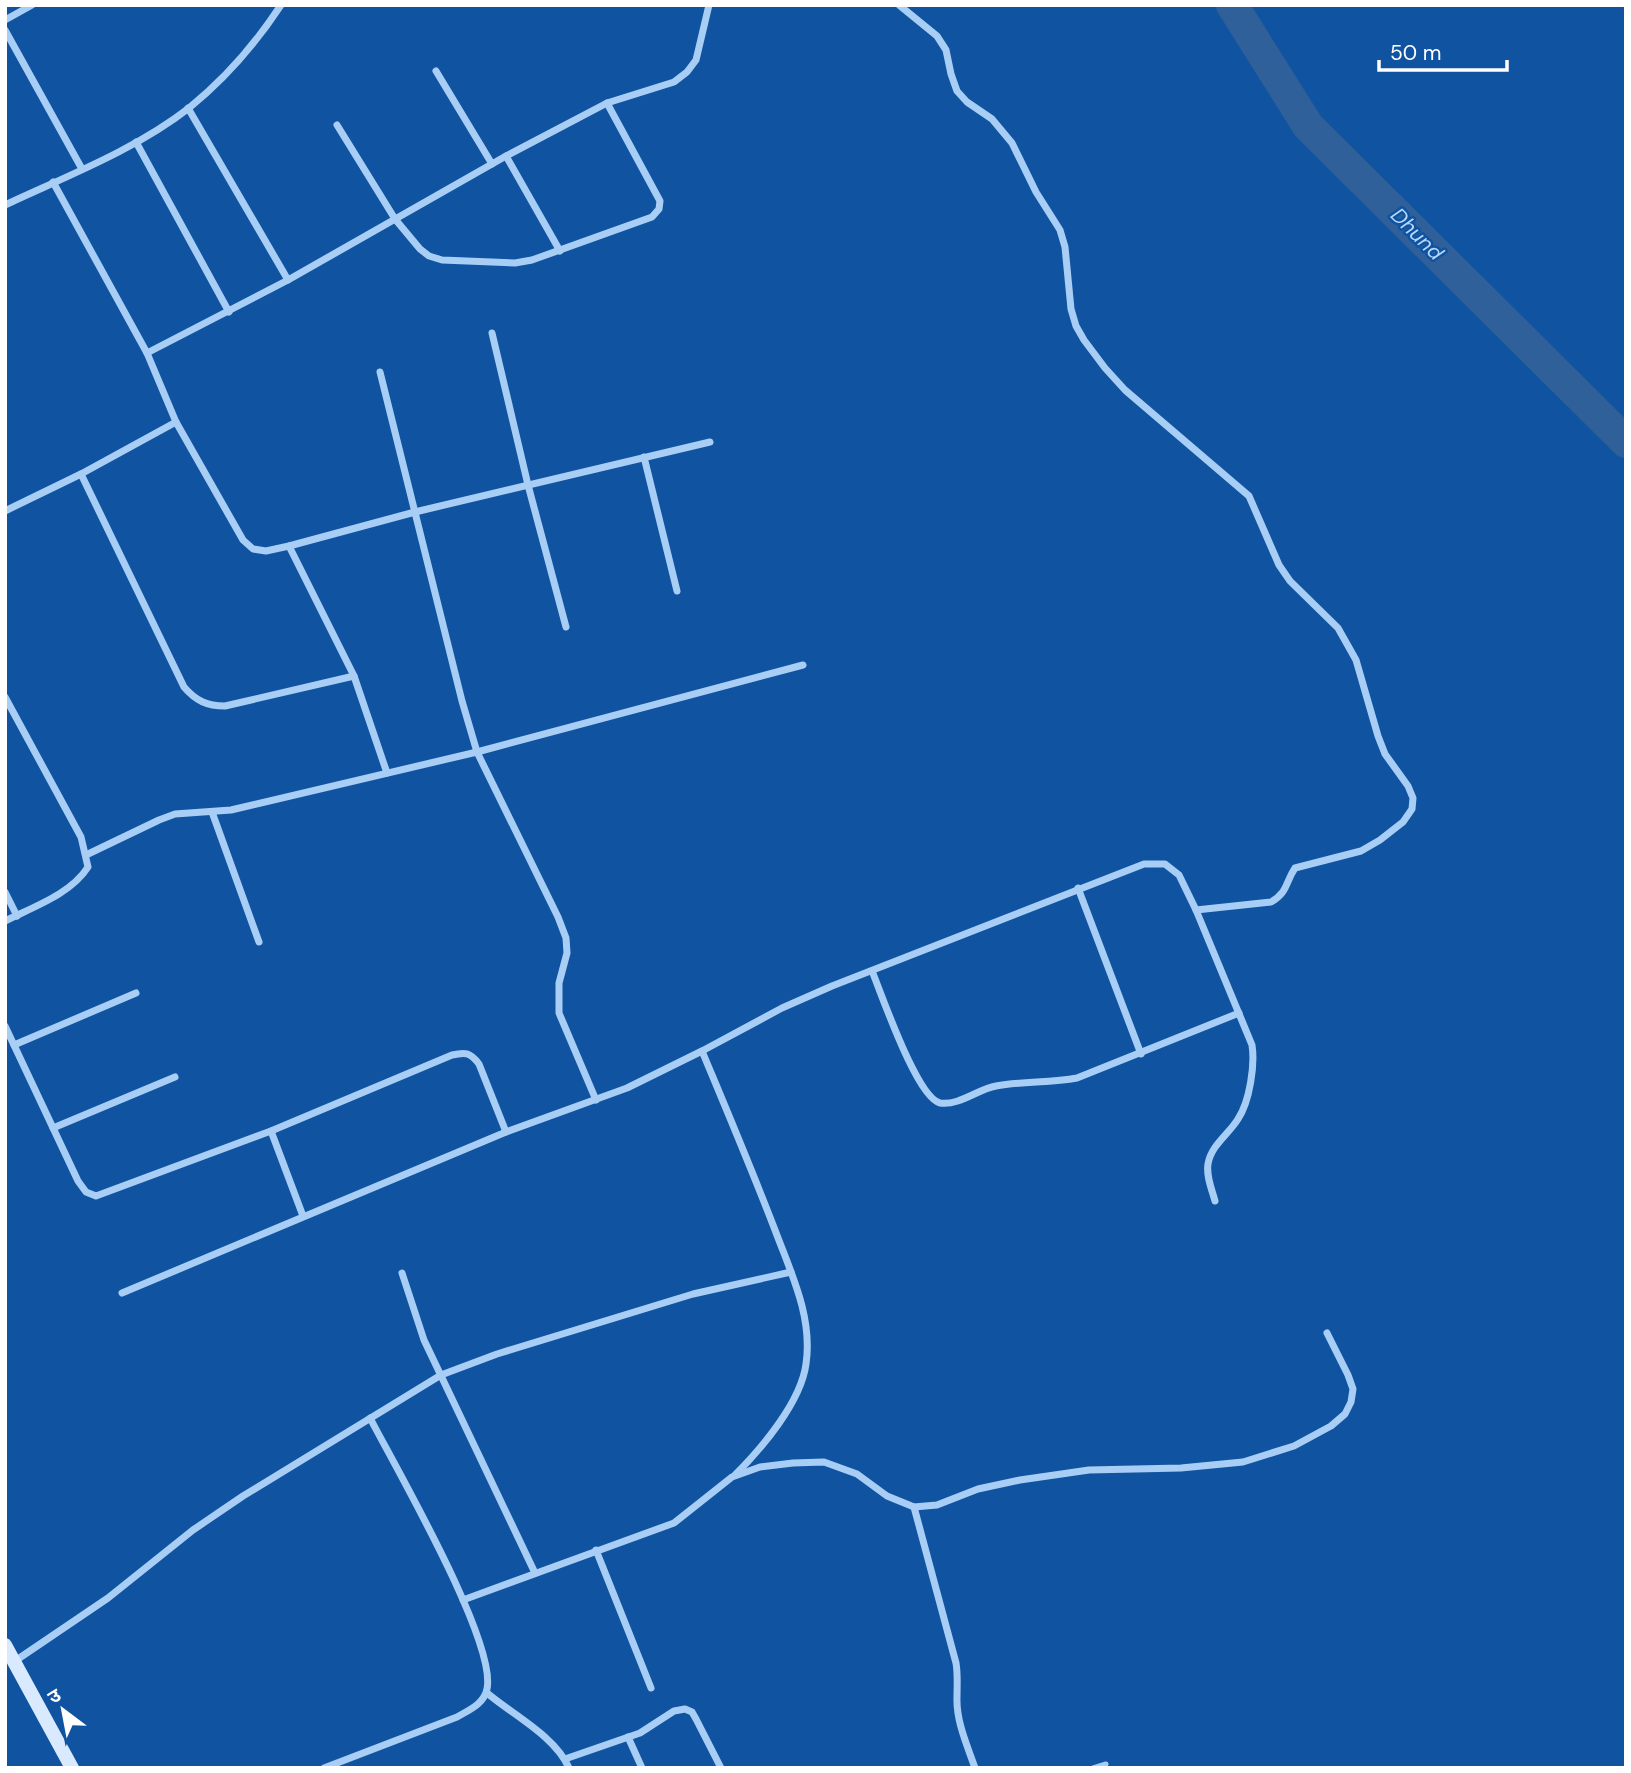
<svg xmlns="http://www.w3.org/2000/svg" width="1631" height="1773" font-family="'DM Sans','Noto Sans Devanagari',sans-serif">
<rect width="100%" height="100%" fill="#1054a1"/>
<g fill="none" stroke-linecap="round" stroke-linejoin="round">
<!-- river -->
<polyline stroke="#306099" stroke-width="32" points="1232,5 1308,126 1626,442"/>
<!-- lane -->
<polyline stroke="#a9cef5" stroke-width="5" points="1093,1768 1106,1764"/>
<!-- street -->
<g stroke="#a9cef5" stroke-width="7">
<path d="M899 5 937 36 946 50 951 74 957 91 967 102 992 119 1012 143 1036 192 1060 230 1065 247 1071 309 1076 326 1084 340 1105 368 1125 390 1249 496 1279 565 1290 581 1338 628 1356 660 1378 736 1385 754 1408 786 1413 798 1412 809 1403 822 1380 840 1361 851 1295 868C1285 883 1288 892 1271 902L1196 910"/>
<polyline points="5,20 32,5"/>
<polyline points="5,30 82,169"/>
<polyline points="436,71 492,164"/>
<polyline points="188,108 288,280"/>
<polyline points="337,125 395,219 420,249 429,256 442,260 515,263 532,260 652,217 659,209 660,201 607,103"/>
<polyline points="136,142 229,312"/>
<polyline points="506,156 560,251"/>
<polyline points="53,182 147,353 176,422 243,540 253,549 266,551 289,546 415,512 710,442"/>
<path d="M5 205C67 176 135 150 189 108 225 79 256 43 281 5"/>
<polyline points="492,333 528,485 566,627"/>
<polyline points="147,353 288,280 506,156 607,103 674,82 687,72 696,60 709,5"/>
<polyline points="380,372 462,701 477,752 558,917 566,938 567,953 559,983 559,1013 596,1100"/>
<polyline points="644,457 677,591"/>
<path d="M81 474 184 687C196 701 207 706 225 706L354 676"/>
<polyline points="5,511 81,474 176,422"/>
<polyline points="289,546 354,676 387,773"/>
<path d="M5 697 81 837 88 867C71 894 33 907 5 921"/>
<polyline points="212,812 259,942"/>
<polyline points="86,855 159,820 175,814 231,810 477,752 803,665"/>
<polyline points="1078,888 1141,1054"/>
<polyline points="5,892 17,916"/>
<path d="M872 971C882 995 917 1098 940 1103 959 1106 978 1089 996 1086 1023 1081 1050 1083 1077 1078L1239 1013"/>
<path d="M5 1026 78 1181 86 1192 96 1196 271 1131 452 1055C465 1052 470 1052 479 1064L506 1132"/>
<polyline points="14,1045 136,993"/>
<path d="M702 1051C727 1111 752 1170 775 1230 791 1273 813 1317 806 1364 801 1402 762 1448 735 1475"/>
<polyline points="53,1128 175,1077"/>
<polyline points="271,1131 303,1216"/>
<polyline points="402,1273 424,1340 535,1573"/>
<path d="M122 1293 506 1132 627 1088 702 1051 782 1008 832 986 1144 864H1165L1179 875 1196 910 1252 1045C1255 1064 1250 1101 1238 1119 1229 1134 1211 1145 1208 1164 1206 1176 1212 1190 1215 1201"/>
<path d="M914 1507 956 1663C958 1675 957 1685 957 1697 956 1721 967 1745 975 1768"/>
<polyline points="596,1550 651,1688"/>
<polyline points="463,1600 674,1523 732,1477 760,1467 793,1463 824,1462 857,1474 887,1496 914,1507 937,1505 978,1489 1020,1480 1089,1470 1181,1468 1243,1462 1294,1446 1331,1426 1345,1414 1351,1402 1353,1389 1348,1375 1327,1333"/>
<polyline points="15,1661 108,1598 193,1530 243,1496 441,1375 497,1354 693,1294 791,1272"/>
<path d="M487 1693C513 1715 555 1736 569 1768"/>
<polyline points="628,1737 642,1768"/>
<polyline points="565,1759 640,1733 674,1711 685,1709 692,1712 696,1719 721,1768"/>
<path d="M324 1768 457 1717C469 1710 484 1704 487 1689 497 1642 396 1468 370 1418"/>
</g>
<!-- secondary -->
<polyline stroke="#daeafe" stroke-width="14" points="5,1645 72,1768"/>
</g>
<g text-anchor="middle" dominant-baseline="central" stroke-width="5" stroke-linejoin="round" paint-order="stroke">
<!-- water labels -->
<g font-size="21" font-style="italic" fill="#b6d8fc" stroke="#1054a1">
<text transform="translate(1417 234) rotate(45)">Dhund</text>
</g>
</g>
<!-- border -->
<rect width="1631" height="1773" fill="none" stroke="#ffffff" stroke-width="14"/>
<!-- north arrow -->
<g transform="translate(63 1710) rotate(328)" stroke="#1054a1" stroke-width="5" paint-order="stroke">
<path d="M0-5L12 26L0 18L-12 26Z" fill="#ffffff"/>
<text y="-10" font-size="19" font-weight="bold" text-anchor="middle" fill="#ffffff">उ</text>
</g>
<!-- scale -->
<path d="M1379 60v10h128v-10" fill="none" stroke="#ffffff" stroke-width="3.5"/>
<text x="1390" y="60" font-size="21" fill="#ffffff" stroke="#1054a1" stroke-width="5" paint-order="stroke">50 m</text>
</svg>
